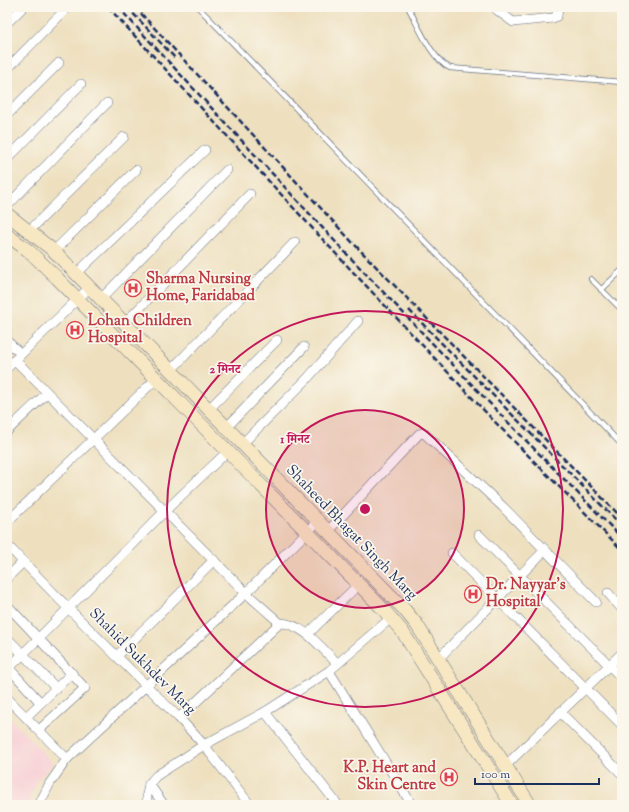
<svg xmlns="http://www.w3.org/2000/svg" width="629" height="812" font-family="'Sorts Mill Goudy','Noto Serif Devanagari',serif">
<rect width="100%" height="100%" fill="#fbf7ec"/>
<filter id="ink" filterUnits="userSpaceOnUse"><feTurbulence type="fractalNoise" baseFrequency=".025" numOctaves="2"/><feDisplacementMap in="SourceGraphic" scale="8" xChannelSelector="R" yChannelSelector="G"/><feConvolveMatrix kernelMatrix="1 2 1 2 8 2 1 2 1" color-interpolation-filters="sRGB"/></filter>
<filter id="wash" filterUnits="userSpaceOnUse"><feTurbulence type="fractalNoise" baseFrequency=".012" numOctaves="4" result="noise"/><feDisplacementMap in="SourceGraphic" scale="16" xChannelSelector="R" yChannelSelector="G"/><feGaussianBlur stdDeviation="0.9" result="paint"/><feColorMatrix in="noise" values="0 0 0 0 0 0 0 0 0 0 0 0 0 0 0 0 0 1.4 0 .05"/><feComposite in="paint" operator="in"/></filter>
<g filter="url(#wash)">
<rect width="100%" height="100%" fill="#eee0bf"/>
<!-- built -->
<polygon fill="#f7cfd4" points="7,715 54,764 37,780 28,805 7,805"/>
</g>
<g filter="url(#ink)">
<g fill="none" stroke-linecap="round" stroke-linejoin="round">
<!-- lane casing -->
<g stroke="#656d80" stroke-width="6">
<g id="lane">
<polyline points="198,7 622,445"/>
<path d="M408 7C418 25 431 59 450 68L622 82"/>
<polyline points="591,279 622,310"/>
<polyline points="601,290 622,270"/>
</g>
</g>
<!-- street casing -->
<g stroke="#656d80" stroke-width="10">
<g id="street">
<polyline points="497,10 513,22 553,18 557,16 558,7"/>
<polyline points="7,23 23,7"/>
<polyline points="7,69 66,9"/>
<polyline points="7,115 59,63"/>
<polyline points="7,159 81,84"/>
<polyline points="7,206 107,103"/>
<polyline points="29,231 124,137"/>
<polyline points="54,251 136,170"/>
<polyline points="76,274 205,150"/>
<polyline points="100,300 227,170"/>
<polyline points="124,324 250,194"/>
<polyline points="7,341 21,354"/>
<path d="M15 360 246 593 280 623C303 623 322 649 337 663"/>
<polyline points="7,368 89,288"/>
<polyline points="170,371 295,242"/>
<polyline points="208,410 277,340"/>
<polyline points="226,428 304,347"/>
<polyline points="7,431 47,393"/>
<polyline points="242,444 306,380 358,321"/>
<polyline points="7,522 156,379"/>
<polyline points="328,531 419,434 424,433 503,507 596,602"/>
<polyline points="479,535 622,678"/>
<polyline points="7,545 68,608 179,718 204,745 250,805"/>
<polyline points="452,553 622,725"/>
<polyline points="7,578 23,562"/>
<polyline points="608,593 622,609"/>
<polyline points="7,605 85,688 39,730"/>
<polyline points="311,631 358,585"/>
<polyline points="7,638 56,688"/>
<polyline points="118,655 214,560"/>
<polyline points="438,659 545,550"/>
<polyline points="7,666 40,702"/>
<polyline points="7,670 166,510 227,452"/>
<polyline points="329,671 412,805"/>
<polyline points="7,698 67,759"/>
<polyline points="265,712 338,805"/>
<polyline points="560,712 622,774"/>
<polyline points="26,717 72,673"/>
<polyline points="179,718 280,623"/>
<polyline points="505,766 622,653"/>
<polyline points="149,784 164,805"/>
<polyline points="39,805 50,783 67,759 246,593 318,521"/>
<polyline points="147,805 147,795 149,784 156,776 204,745 265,712 329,671 391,618"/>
</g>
</g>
<!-- secondary casing -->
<g stroke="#656d80" stroke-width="14">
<g id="secondary">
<polyline points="7,214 54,251 404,609 417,625 530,805"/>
<polyline points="7,235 29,251 57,278 383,609 402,631 512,805"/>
</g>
</g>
<!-- lane -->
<use href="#lane" stroke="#fff" stroke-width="4.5"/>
<!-- street -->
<use href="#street" stroke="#fff" stroke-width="9"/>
<!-- secondary -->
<use href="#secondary" stroke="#f7e8c3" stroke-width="13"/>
<!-- rail -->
<g stroke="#1b2f5e" stroke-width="2.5" stroke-dasharray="6 3" stroke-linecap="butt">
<polyline points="108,7 338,256 494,421 622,550"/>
<polyline points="118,7 344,251 502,416 622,538"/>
<polyline points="127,7 176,59"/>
<polyline points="135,7 353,243 622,518"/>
<polyline points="409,310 622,526"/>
</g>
</g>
</g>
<!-- distance rings -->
<circle cx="365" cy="509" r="99" fill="#c2185b" fill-opacity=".12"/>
<g fill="none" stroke="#c2185b" stroke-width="2">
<circle cx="365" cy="509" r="99"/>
<circle cx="365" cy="509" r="198"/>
</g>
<!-- icons -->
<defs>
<g id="hospital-ring" transform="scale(0.9)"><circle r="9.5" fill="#fbf7ec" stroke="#e0444e" stroke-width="1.5"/><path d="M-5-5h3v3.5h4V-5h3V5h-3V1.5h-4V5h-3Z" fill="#e0444e"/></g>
</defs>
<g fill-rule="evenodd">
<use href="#hospital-ring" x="133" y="288"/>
<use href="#hospital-ring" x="75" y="330"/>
<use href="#hospital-ring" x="473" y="594"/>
<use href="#hospital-ring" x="449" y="777"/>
</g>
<g text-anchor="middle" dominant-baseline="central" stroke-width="3.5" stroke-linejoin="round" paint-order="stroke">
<!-- health labels -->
<g font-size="15" font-weight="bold" fill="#be3a42" stroke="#fbf7ec" text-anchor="start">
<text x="146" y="279">Sharma Nursing<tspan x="146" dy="17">Home, Faridabad</tspan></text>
<text x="88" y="321">Lohan Children<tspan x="88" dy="17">Hospital</tspan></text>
<text x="486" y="585">Dr. Nayyar's<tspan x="486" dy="17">Hospital</tspan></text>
<text x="436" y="768" text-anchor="end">K.P. Heart and<tspan x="436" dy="17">Skin Centre</tspan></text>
</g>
<!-- street labels -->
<g font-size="15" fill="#1b2f5e" stroke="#fbf7ec">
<text transform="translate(351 533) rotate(46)">Shaheed Bhagat Singh Marg</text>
<text transform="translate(142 662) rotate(45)">Shahid Sukhdev Marg</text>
</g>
</g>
<circle cx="365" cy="509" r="6" fill="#c2185b" stroke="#fbf7ec" stroke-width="2"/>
<g font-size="12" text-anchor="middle" font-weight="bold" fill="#c2185b" stroke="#fbf7ec" stroke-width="3.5" stroke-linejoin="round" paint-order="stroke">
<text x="225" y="373">2 मिनट</text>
<text x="295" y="443">1 मिनट</text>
</g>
<!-- margin -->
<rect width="629" height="812" fill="none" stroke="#fbf7ec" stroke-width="24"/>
<!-- scale -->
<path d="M475 778v6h124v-6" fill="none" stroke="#1b2f5e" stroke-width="2"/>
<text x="481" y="778" font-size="12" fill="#1b2f5e" stroke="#fbf7ec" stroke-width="3" paint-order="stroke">100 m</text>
</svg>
